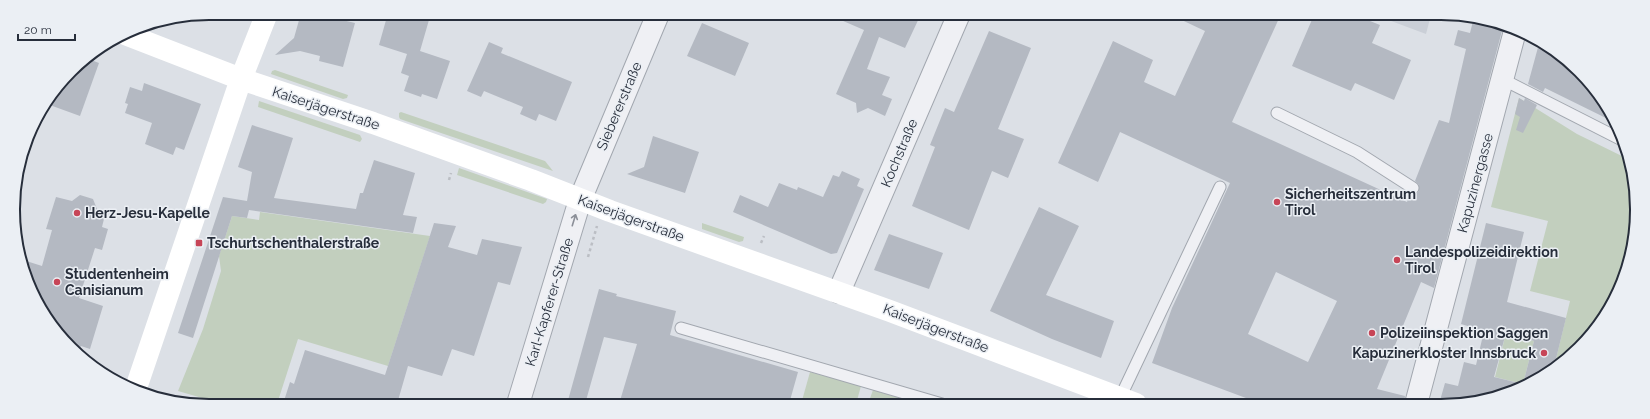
<svg xmlns="http://www.w3.org/2000/svg" width="1650" height="419" font-family="Raleway,sans-serif">
<rect width="100%" height="100%" fill="#dce0e6"/>
<!-- built -->
<polygon fill="#cacfd7" points="1375,15 1431,15 1426,34"/>
<!-- green -->
<g fill="#c2cfbe">
<polygon points="275,70 348,95 347,98 343,99 271,74 272,71"/>
<polygon points="1519,98 1577,134 1630,160 1635,235 1617,297 1579,349 1554,367 1570,301 1530,291 1548,221 1491,207"/>
<polygon points="259,101 360,135 362,139 360,142 258,107"/>
<polygon points="401,112 545,161 553,171 400,119 399,117 399,113"/>
<polygon points="459,168 547,199 546,202 543,204 457,175"/>
<polygon points="260,212 430,236 388,366 298,339 277,404 223,404 178,391 203,329 221,271 219,256 232,216 259,220"/>
<polygon points="702,223 744,237 743,241 739,242 702,229"/>
<polygon points="1506,333 1534,341 1523,384 1495,377"/>
<polygon points="810,372 861,386 856,404 801,404"/>
<polygon points="873,390 913,402 913,404 868,404"/>
</g>
<!-- building -->
<g fill="#b4b9c2" fill-rule="evenodd">
<polygon points="301,13 313,13 355,23 343,67 319,61 320,56 300,51 275,55 294,38"/>
<polygon points="388,13 431,13 420,51 450,61 437,99 422,94 421,97 404,91 409,76 401,73 407,54 379,45"/>
<polygon points="827,14 921,14 905,48 879,37 867,69 890,77 882,95 892,99 885,116 868,108 857,113 856,103 836,94 864,30"/>
<path d="M1169 14H1281L1232 122 1407 202 1410 194H1416L1419 191V185L1415 181 1439 120 1449 123 1466 49 1454 45 1458 30 1470 33 1474 17 1503 27 1434 288 1421 282 1377 389 1405 396 1404 404H1262L1152 363 1172 308 1230 183 1120 132 1098 182 1058 163 1113 41 1153 60 1144 82 1175 96 1205 31ZM1276 272 1337 301 1308 362 1248 334Z"/>
<polygon points="1314,15 1355,15 1380,25 1372,43 1411,60 1394,100 1355,83 1351,91 1292,66"/>
<polygon points="702,23 749,43 735,76 687,56"/>
<polygon points="989,31 1031,48 998,129 1024,139 1008,178 992,171 969,230 912,206 935,147 930,145 945,108 954,112"/>
<polygon points="1540,40 1597,90 1612,121 1545,88 1543,92 1528,84"/>
<polygon points="489,42 503,48 501,53 572,82 556,121 539,114 536,121 520,114 523,107 484,91 481,97 467,91"/>
<polygon points="86,58 99,63 80,116 47,104 80,62"/>
<polygon points="144,83 201,104 184,150 176,147 173,155 145,144 152,123 125,113 128,104 125,103 130,87 142,91"/>
<polygon points="1519,98 1524,101 1525,98 1537,105 1523,133 1516,130 1520,117 1515,114"/>
<polygon points="252,125 293,138 274,198 356,209 360,193 363,193 374,160 415,173 403,215 417,217 413,233 249,210 247,218 232,216 193,338 178,333 223,197 247,201 252,172 238,167"/>
<polygon points="653,136 699,152 685,193 627,174 644,167"/>
<polygon points="842,171 860,179 857,186 864,189 837,253 831,254 733,212 740,195 768,207 779,183 797,190 798,187 823,197 833,175 839,177"/>
<polygon points="80,195 93,199 97,209 106,211 102,227 108,229 102,250 95,248 79,298 103,306 90,349 81,346 79,351 54,329 20,259 42,266 52,230 46,229 56,197 72,201"/>
<polygon points="1039,207 1079,226 1046,295 1114,321 1101,358 1052,339 990,311"/>
<polygon points="434,223 456,226 448,247 477,255 482,239 522,247 510,285 498,282 474,356 452,349 442,376 408,366 397,404 283,404 290,382 294,384 305,350 385,375"/>
<path d="M1486 223 1524 232 1507 302 1566 318 1554 367 1527 386 1466 404H1439L1445 383 1458 386 1464 362 1476 365 1484 331 1461 324ZM1506 333 1534 341 1523 384 1494 377Z"/>
<polygon points="889,234 943,253 929,289 874,270"/>
<polygon points="599,289 617,294 616,296 676,311 670,335 798,372 789,404 619,404 637,344 604,337 585,404 567,404"/>
</g>
<g fill="none" stroke-linecap="round" stroke-linejoin="round">
<!-- lane casing -->
<g stroke="#a2a7af" stroke-width="13">
<g id="lane">
<polyline points="1502,79 1620,139"/>
<polyline points="1277,113 1357,152 1413,188"/>
<polyline points="681,328 942,404"/>
<polyline points="1120,398 1220,187"/>
</g>
</g>
<!-- street casing -->
<g stroke="#a2a7af" stroke-width="24">
<g id="street">
<polyline points="839,292 959,14"/>
<polyline points="518,404 580,200 658,14"/>
<polyline points="1416,404 1515,31"/>
</g>
</g>
<!-- path -->
<g stroke="#bbbec4" stroke-width="2.5" stroke-dasharray="3 3" stroke-linecap="butt">
<polyline points="449,180 451,173"/>
<polyline points="761,243 764,236"/>
<polyline points="588,257 597,226"/>
</g>
<!-- lane -->
<use href="#lane" stroke="#eff0f4" stroke-width="11"/>
<!-- street -->
<use href="#street" stroke="#eff0f4" stroke-width="22"/>
<!-- secondary -->
<g stroke="#fff" stroke-width="22">
<polyline points="125,34 241,79 373,123 531,180 610,211 890,311 1136,404"/>
<polyline points="136,388 241,79 267,13"/>
</g>
</g>
<!-- one-way arrows -->
<defs><path id="oneway-shaft" d="M-6 0H5M1.5-3L5.5 0L1.5 3" fill="none" stroke-width="1.6" stroke-linecap="round" stroke-linejoin="round"/></defs>
<use stroke="#8b8f98" href="#oneway-shaft" transform="translate(574 220) rotate(-73)"/>
<!-- markers -->
<g fill="#c74557" stroke="#ebeff4" stroke-width="1.5">
<circle cx="1277" cy="202" r="4"/>
<circle cx="77" cy="213" r="4"/>
<rect x="195" y="239" width="8" height="8" rx="2"/>
<circle cx="1397" cy="260" r="4"/>
<circle cx="57" cy="282" r="4"/>
<circle cx="1372" cy="333" r="4"/>
<circle cx="1544" cy="353" r="4"/>
</g>
<g text-anchor="middle" dominant-baseline="central" stroke-width="3" stroke-linejoin="round" paint-order="stroke">
<!-- street labels -->
<g font-size="14" fill="#272e3b" stroke="#ebeff4">
<text transform="translate(619 106) rotate(-67)">Siebererstraße</text>
<text transform="translate(326 108) rotate(18)">Kaiserjägerstraße</text>
<text transform="translate(899 153) rotate(-67)">Kochstraße</text>
<text transform="translate(1475 183) rotate(-75)">Kapuzinergasse</text>
<text transform="translate(631 218) rotate(20)">Kaiserjägerstraße</text>
<text transform="translate(549 302) rotate(-73)">Karl-Kapferer-Straße</text>
<text transform="translate(936 328) rotate(21)">Kaiserjägerstraße</text>
</g>
<!-- poi labels -->
<g font-size="14" font-weight="bold" fill="#272e3b" stroke="#ebeff4" text-anchor="start">
<text x="1285" y="194">Sicherheitszentrum<tspan x="1285" dy="16">Tirol</tspan></text>
<text x="85" y="213">Herz-Jesu-Kapelle</text>
<text x="207" y="243">Tschurtschenthalerstraße</text>
<text x="1405" y="252">Landespolizeidirektion<tspan x="1405" dy="16">Tirol</tspan></text>
<text x="65" y="274">Studentenheim<tspan x="65" dy="16">Canisianum</tspan></text>
<text x="1380" y="333">Polizeiinspektion Saggen</text>
<text x="1536" y="353" text-anchor="end">Kapuzinerkloster Innsbruck</text>
</g>
</g>
<!-- crop -->
<path d="M0 0H1650V419H0ZM209 20H1441A189 189 0 0 1 1630 209V210A189 189 0 0 1 1441 399H209A189 189 0 0 1 20 210V209A189 189 0 0 1 209 20Z" fill="#ebeff4" fill-rule="evenodd"/>
<path fill="none" stroke="#272e3b" stroke-width="2" d="M209 20H1441A189 189 0 0 1 1630 209V210A189 189 0 0 1 1441 399H209A189 189 0 0 1 20 210V209A189 189 0 0 1 209 20Z"/>
<!-- scale -->
<path d="M18 34v6h57v-6" fill="none" stroke="#272e3b" stroke-width="2"/>
<text x="24" y="34" font-size="12" fill="#272e3b" stroke="#ebeff4" stroke-width="3" paint-order="stroke">20 m</text>
</svg>
